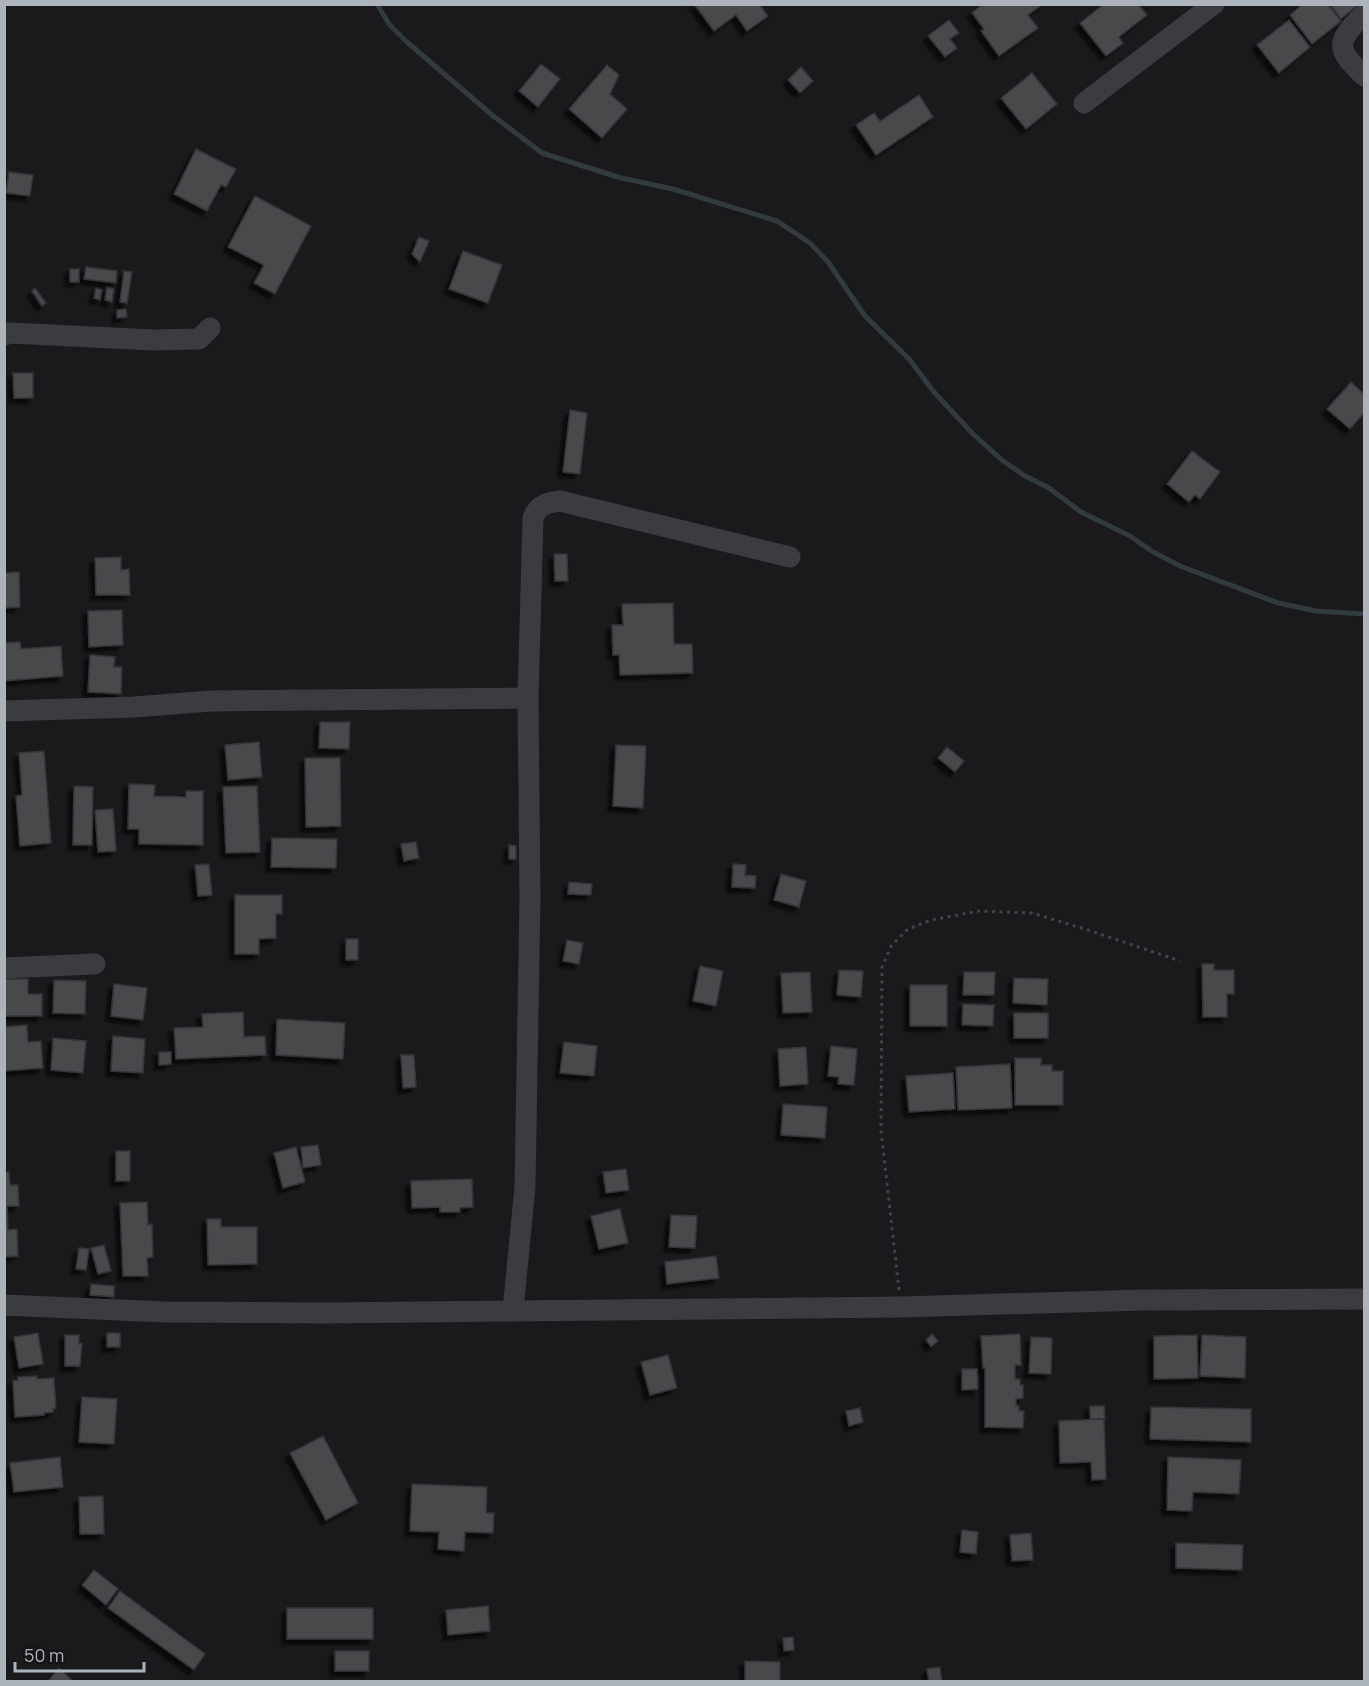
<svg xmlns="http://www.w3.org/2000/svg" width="1369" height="1686" font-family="Manrope,sans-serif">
<defs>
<filter id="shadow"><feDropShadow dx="-5" dy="5" stdDeviation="1.5" flood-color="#0009"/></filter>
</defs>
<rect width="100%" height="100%" fill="#1a1a1c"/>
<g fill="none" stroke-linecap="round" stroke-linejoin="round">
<!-- stream -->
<polyline stroke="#303a3f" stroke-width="5" points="377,4 389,24 408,43 492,115 542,153 621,178 673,189 777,221 810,243 828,262 865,316 910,360 933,391 973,434 1003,461 1025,476 1049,488 1081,512 1130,536 1153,552 1180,566 1278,603 1316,611 1364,614"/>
</g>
<!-- building -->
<g fill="#47484c" stroke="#343438" stroke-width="1.5" filter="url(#shadow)">
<polygon points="694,4 759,4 768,16 747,31 736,15 714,31"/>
<polygon points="983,4 1043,4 1028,15 1038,28 999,56 981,31 984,29 972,13"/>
<polygon points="1104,4 1138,4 1147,15 1119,37 1123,43 1106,56 1080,23"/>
<polygon points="1303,4 1328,4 1341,21 1312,44 1290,15"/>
<polygon points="1330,4 1359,4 1341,19"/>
<polygon points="949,20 959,33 950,39 957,48 945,57 928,36"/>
<polygon points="1289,20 1310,47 1279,73 1257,45"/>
<polygon points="541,64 560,79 538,107 519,91"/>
<polygon points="607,65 619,75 610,94 627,109 602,138 569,109"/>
<polygon points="801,67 813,81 800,93 788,80"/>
<polygon points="1032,73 1057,104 1026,129 1001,98"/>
<polygon points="919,95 933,117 876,155 856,125 874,113 880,121"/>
<polygon points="196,149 236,169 226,187 221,185 207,211 174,194"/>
<polygon points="9,172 33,175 30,196 6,193"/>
<polygon points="255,196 311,226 275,294 254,283 264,265 228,247"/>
<polygon points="419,237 429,241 420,262 412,254"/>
<polygon points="463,251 502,265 488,303 449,289"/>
<polygon points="86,267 117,271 116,283 84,279"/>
<rect x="70" y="269" width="9" height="13"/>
<polygon points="124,271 132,272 127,303 120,302"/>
<polygon points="107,287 114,289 112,302 105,300"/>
<polygon points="35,288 46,303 42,306 32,291"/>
<polygon points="96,288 102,290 100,300 94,298"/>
<polygon points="126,309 127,317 117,318 117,310"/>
<polygon points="13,373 33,373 33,398 14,398"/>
<polygon points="1351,382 1364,394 1364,413 1350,429 1327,409"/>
<polygon points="570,410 587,413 580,474 563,472"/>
<polygon points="1192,451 1220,472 1200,499 1195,495 1189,502 1167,484"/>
<polygon points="554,554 567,554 568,581 555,581"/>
<polygon points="121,557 121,570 129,569 130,595 96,595 95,558"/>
<polygon points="19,572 20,607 4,608 4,573"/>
<polygon points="673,603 674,644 692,644 693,673 620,675 619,655 613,655 612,625 623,625 622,604"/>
<polygon points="122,610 123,645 89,647 88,611"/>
<polygon points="20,642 21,649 61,646 63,676 4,681 4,643"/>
<polygon points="90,655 115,657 114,667 122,667 121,694 88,692"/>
<polygon points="320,722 350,722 349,749 319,748"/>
<polygon points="259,742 262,777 228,780 225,745"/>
<polygon points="616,745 646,746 643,808 613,806"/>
<polygon points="947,747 964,761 955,772 938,758"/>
<polygon points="44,751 51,843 20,846 16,796 22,795 19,753"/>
<polygon points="305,758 340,758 341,826 306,827"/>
<polygon points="129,784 155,785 154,796 186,797 186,791 203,791 203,845 139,844 139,829 128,829"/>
<polygon points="74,786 93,787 92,845 73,845"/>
<polygon points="257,786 260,852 226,853 223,787"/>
<polygon points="113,809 116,851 98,852 95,810"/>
<polygon points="272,838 337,839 336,868 271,867"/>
<polygon points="416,842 419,858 404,861 401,844"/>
<polygon points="509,845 516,846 516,859 509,859"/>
<polygon points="209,864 212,895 198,896 195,865"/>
<polygon points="733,864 746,865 745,875 756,876 755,888 732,887"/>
<polygon points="781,874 806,881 799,907 774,900"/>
<polygon points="569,882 592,884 591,895 568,894"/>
<polygon points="235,895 282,895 282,914 276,914 276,938 259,939 259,954 235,954"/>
<rect x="346" y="939" width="12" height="21"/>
<polygon points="567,940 583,943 579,964 563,961"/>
<polygon points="1202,964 1214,964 1214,970 1234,970 1234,994 1227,994 1227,1017 1203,1017"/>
<polygon points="700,966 723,971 716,1006 693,1001"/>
<polygon points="839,970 863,971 861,997 837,995"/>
<polygon points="810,972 812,1012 783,1013 781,973"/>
<polygon points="964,972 995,972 994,995 963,995"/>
<polygon points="1014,978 1048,979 1047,1005 1013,1003"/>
<polygon points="4,979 28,979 28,994 42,994 42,1016 4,1016"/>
<polygon points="54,980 86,981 85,1014 53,1013"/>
<polygon points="114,984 147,988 143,1020 111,1016"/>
<rect x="910" y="985" width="37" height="41"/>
<polygon points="963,1004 994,1005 993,1026 962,1025"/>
<polygon points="243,1012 244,1037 265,1036 266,1055 176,1059 174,1028 203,1027 202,1014"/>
<rect x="1014" y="1013" width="34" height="25"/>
<polygon points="277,1019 345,1023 343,1059 276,1055"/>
<polygon points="27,1025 28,1042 41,1041 43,1068 4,1071 4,1027"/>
<polygon points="113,1036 145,1039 143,1073 111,1071"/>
<polygon points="53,1038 86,1041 83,1073 51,1070"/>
<polygon points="564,1042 597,1046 594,1076 560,1073"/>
<polygon points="831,1046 857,1049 854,1085 838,1084 839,1077 828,1076"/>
<polygon points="806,1047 808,1084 780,1086 778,1049"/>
<polygon points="159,1052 171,1052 171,1064 159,1065"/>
<polygon points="401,1055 414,1055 416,1087 403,1088"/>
<polygon points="1015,1058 1041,1058 1041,1065 1052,1065 1052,1071 1063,1071 1063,1105 1015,1105"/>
<polygon points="1010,1064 1012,1108 958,1110 956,1067"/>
<polygon points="953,1073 955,1109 909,1112 906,1076"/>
<polygon points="783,1104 827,1107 825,1138 781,1135"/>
<polygon points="318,1145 321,1165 303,1168 301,1147"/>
<polygon points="296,1147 305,1182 283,1188 274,1153"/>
<rect x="116" y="1151" width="14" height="30"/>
<polygon points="626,1169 629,1190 606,1193 603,1172"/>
<polygon points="4,1172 9,1172 10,1185 18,1185 19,1206 7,1206 8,1230 17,1229 18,1256 4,1257"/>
<polygon points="472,1179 473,1207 460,1208 460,1212 440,1212 440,1207 412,1208 411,1181"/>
<polygon points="147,1202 148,1225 152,1224 153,1257 147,1258 148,1276 123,1276 120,1203"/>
<polygon points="620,1209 628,1243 599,1249 591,1216"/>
<polygon points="671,1215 697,1216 695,1248 669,1247"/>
<polygon points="207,1219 221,1219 221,1227 257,1227 257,1264 208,1265"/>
<polygon points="104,1245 111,1271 98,1274 91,1248"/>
<polygon points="79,1248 89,1249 86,1270 76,1269"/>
<polygon points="716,1256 719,1278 667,1284 665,1262"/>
<polygon points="91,1284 114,1286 114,1297 90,1295"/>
<polygon points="38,1333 43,1364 19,1368 14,1337"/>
<rect x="107" y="1333" width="13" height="14"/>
<polygon points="932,1334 938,1341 931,1347 926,1340"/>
<polygon points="1020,1334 1021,1365 1015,1365 1015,1379 1020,1379 1020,1385 1023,1385 1023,1398 1016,1399 1016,1406 1019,1406 1019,1411 1024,1411 1023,1428 985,1427 985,1368 983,1368 981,1336"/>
<polygon points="65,1335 79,1335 79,1344 82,1343 80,1366 65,1366"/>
<polygon points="1197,1335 1198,1378 1154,1379 1154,1336"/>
<polygon points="1202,1335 1246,1337 1245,1378 1200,1376"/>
<polygon points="1031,1337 1052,1338 1051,1374 1029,1373"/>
<polygon points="668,1355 677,1388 650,1395 641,1362"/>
<polygon points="962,1369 977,1369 978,1389 962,1390"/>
<polygon points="37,1376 37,1379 54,1378 56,1409 53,1409 53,1412 44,1413 44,1415 15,1417 13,1381 18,1380 18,1377"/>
<polygon points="82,1397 117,1399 114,1444 79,1442"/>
<polygon points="1090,1406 1104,1406 1105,1419 1090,1419"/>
<polygon points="1151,1407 1251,1409 1251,1442 1150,1439"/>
<polygon points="860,1408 863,1422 849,1426 846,1411"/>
<polygon points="1104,1419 1106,1479 1092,1480 1091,1462 1060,1463 1059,1421"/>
<polygon points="323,1436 358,1503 326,1520 290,1453"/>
<polygon points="60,1457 63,1487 14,1492 10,1463"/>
<polygon points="1168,1457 1241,1460 1239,1494 1193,1492 1192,1511 1167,1510"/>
<polygon points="412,1484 487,1487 486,1513 494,1513 493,1533 465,1532 464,1551 438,1549 439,1532 410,1531"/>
<polygon points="103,1496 104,1534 80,1534 79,1497"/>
<polygon points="962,1530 978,1532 976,1554 960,1552"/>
<polygon points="1031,1533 1033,1560 1012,1561 1010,1535"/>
<polygon points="1176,1543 1243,1545 1242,1570 1176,1568"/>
<polygon points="94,1570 118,1589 106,1605 82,1585"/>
<polygon points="120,1591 205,1654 194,1670 108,1608"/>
<polygon points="488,1606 490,1631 448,1635 446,1610"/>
<rect x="287" y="1608" width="86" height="31"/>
<polygon points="793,1637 794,1650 784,1651 783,1638"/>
<rect x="335" y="1651" width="34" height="20"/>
<polygon points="745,1661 780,1662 780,1682 745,1682"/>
<polygon points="940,1667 942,1682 929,1682 927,1669"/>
<polygon points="59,1668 74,1682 47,1682"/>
</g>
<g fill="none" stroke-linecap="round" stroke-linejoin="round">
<!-- path -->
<polyline stroke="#414447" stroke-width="3" stroke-dasharray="3 4.5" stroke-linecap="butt" points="899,1290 881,1130 882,967 891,946 908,929 931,920 979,911 1032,913 1088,930 1180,961"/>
<!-- minor -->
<g stroke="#3b3c40" stroke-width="21">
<path d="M1364 14C1336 42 1335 48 1364 76"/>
<polyline points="1084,103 1214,4"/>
<polyline points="4,335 10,333 153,340 199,339 210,328"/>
<polyline points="4,711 134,707 211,701 528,698"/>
<polyline points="4,968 95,964"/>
<polyline points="4,1305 165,1312 325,1313 901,1307 1143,1300 1364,1299"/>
<path d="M513 1310 525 1187 530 896 528 698 533 518C538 505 546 503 560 501L790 557"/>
</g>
</g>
<!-- border -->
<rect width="1369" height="1686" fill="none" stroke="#adb3ba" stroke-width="12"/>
<!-- scale -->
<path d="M15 1662v9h129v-9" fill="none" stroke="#adb3ba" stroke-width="3"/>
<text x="24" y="1662" font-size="18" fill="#adb3ba" stroke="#151517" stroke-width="4.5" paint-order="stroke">50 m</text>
</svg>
